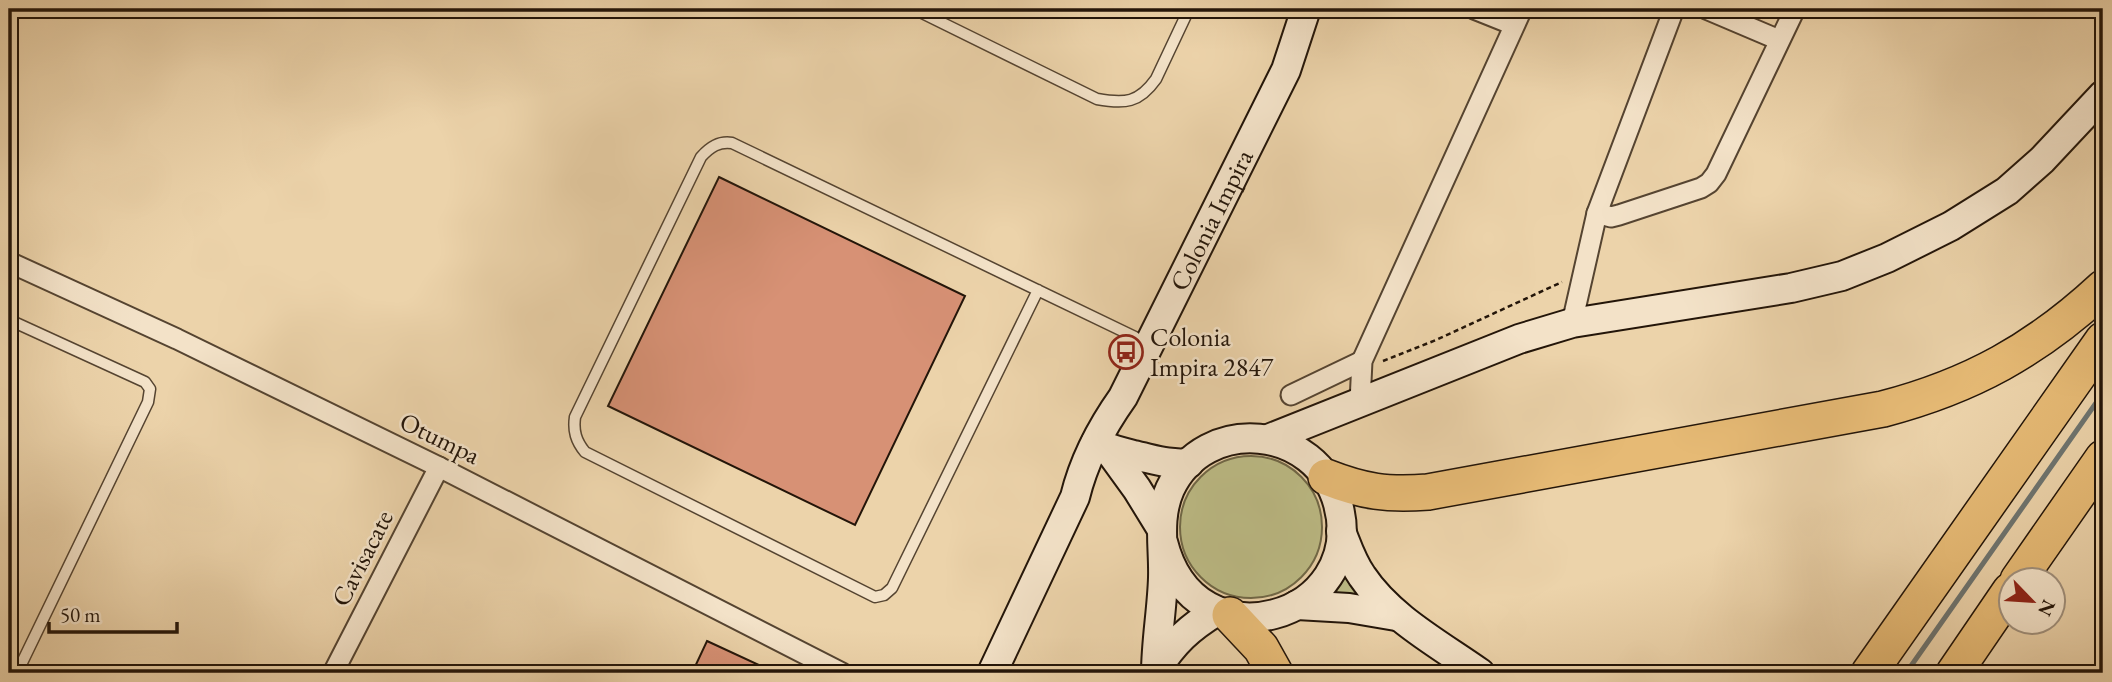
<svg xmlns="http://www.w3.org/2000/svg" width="2112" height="682" font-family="'EB Garamond',serif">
<rect width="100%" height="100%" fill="#ecd3aa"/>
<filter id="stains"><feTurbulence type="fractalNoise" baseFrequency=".00286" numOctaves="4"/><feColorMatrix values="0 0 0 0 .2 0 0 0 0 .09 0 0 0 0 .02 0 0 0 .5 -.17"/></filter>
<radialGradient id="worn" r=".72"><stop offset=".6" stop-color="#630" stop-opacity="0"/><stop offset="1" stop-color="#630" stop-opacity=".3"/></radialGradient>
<!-- green -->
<g fill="#bcbb85" stroke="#706847" stroke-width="2">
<circle cx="1251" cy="527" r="71"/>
<polygon points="1348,571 1373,602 1331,599"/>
</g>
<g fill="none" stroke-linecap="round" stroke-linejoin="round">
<!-- stream -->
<polyline stroke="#6d7470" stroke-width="5" points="1906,673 2103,393"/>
</g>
<!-- building -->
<g fill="#d79175" stroke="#231509" stroke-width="2">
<polygon points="719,177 965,296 855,525 608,406"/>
<polygon points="707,641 776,673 692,673"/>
</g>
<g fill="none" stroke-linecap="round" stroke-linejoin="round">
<!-- lane casing -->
<g stroke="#554431" stroke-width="13">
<g id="lane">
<path d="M914 9 1097 99C1125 104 1139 103 1156 79L1189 9"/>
<path d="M1038 290 892 588 884 595 875 597 585 452C576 441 573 431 575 417L701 157C710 147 719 141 732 143L1135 337"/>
<polyline points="16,323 145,382 150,389 148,402 17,673"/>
</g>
</g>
<!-- street casing -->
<g stroke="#554431" stroke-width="23">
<g id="street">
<polyline points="1474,9 1514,25"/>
<polyline points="1706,9 1779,40"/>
<polyline points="1597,213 1611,217 1619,215 1701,188 1709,183 1716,174 1795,9"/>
<polyline points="9,262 177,339 439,467 842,673"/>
<polyline points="1572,323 1597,213 1674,9"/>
<polyline points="1291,395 1362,361"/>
<polyline points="1360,402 1362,361 1522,9"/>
<polyline points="333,673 439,467"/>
</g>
</g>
<!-- secondary casing -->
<g stroke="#231509" stroke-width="32">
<g id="secondary">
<polyline points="1268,439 1519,339 1572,323 1791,288 1842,276 1887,258 1951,226 2007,191 2042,160 2103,95"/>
<path d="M1096 442C1108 449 1119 451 1133 455 1153 459 1168 465 1189 463"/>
<polyline points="1108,449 1137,489 1161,528"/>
<path d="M1341 531C1347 546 1352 562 1362 576 1390 618 1439 644 1480 673"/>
<polyline points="1297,605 1349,608 1396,616"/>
<path d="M1156 670C1174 642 1189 628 1217 611"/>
<path id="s1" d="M992 673 1075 497C1084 460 1101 428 1123 397L1286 70 1306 9"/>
<path d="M1156 673C1156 642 1162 610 1163 578 1164 547 1157 518 1170 489 1205 414 1317 425 1338 504 1369 618 1195 671 1163 542"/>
</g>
</g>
<!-- highway casing -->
<g stroke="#231509" stroke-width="38">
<g id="highway">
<path d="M1326 477C1364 492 1387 495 1428 492L1883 409C1971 386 2036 350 2103 288"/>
<polyline points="2018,580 2103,458"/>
<polyline points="1230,615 1261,648 1275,673"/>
<polyline points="1869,673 2103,340"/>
<polyline points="1954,673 2010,591"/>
</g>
</g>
<!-- path -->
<polyline stroke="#231509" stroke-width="2.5" stroke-dasharray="5 3.5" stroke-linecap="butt" points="1383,361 1436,340 1562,282"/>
<!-- lane -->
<use href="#lane" stroke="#f3e2c8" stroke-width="10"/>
<!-- street -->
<use href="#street" stroke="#f3e2c8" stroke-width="19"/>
<!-- secondary -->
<use href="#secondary" stroke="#f3e2c8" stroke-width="28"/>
<!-- highway -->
<use href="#highway" stroke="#e6ba75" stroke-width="35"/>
</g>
<!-- icons -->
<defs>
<g id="bus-ring" transform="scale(1.75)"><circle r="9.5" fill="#f3e2c8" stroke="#8f2418" stroke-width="1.5"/><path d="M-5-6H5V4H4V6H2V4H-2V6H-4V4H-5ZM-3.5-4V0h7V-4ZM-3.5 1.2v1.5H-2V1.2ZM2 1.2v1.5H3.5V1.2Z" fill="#8f2418"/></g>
</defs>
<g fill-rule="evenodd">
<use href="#bus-ring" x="1126" y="352"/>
</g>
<g text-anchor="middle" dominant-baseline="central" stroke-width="5" stroke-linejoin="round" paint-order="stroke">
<!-- street labels -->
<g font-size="26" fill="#231509" stroke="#f3e2c8">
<text stroke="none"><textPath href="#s1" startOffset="504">Colonia Impira</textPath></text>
<text transform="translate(440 438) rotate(26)">Otumpa</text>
<text transform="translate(362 558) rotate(-63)">Cavisacate</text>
</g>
<!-- poi labels -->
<g font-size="26" fill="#231509" stroke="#f3e2c8" text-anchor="start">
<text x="1150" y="337">Colonia<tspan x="1150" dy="30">Impira 2847</tspan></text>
</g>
</g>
<!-- margin -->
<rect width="2112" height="682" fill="none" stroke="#ecd3aa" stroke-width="35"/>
<rect x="10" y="10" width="2091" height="661" fill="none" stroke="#231509" stroke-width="3.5"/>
<rect x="18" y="18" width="2077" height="647" fill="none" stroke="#231509" stroke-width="2"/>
<!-- north arrow -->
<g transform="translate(2032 601) rotate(115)"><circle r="33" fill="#f3e2c8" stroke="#a0907c" stroke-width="2"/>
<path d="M0-5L12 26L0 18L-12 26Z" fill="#8f2418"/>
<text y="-10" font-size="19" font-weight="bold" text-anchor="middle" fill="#231509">N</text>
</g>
<!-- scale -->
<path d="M49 622v10h128v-10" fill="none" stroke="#231509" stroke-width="3.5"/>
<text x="60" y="622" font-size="21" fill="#231509" stroke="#f3e2c8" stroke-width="5" paint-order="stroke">50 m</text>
<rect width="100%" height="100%" filter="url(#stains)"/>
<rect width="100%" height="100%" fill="url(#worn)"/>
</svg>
